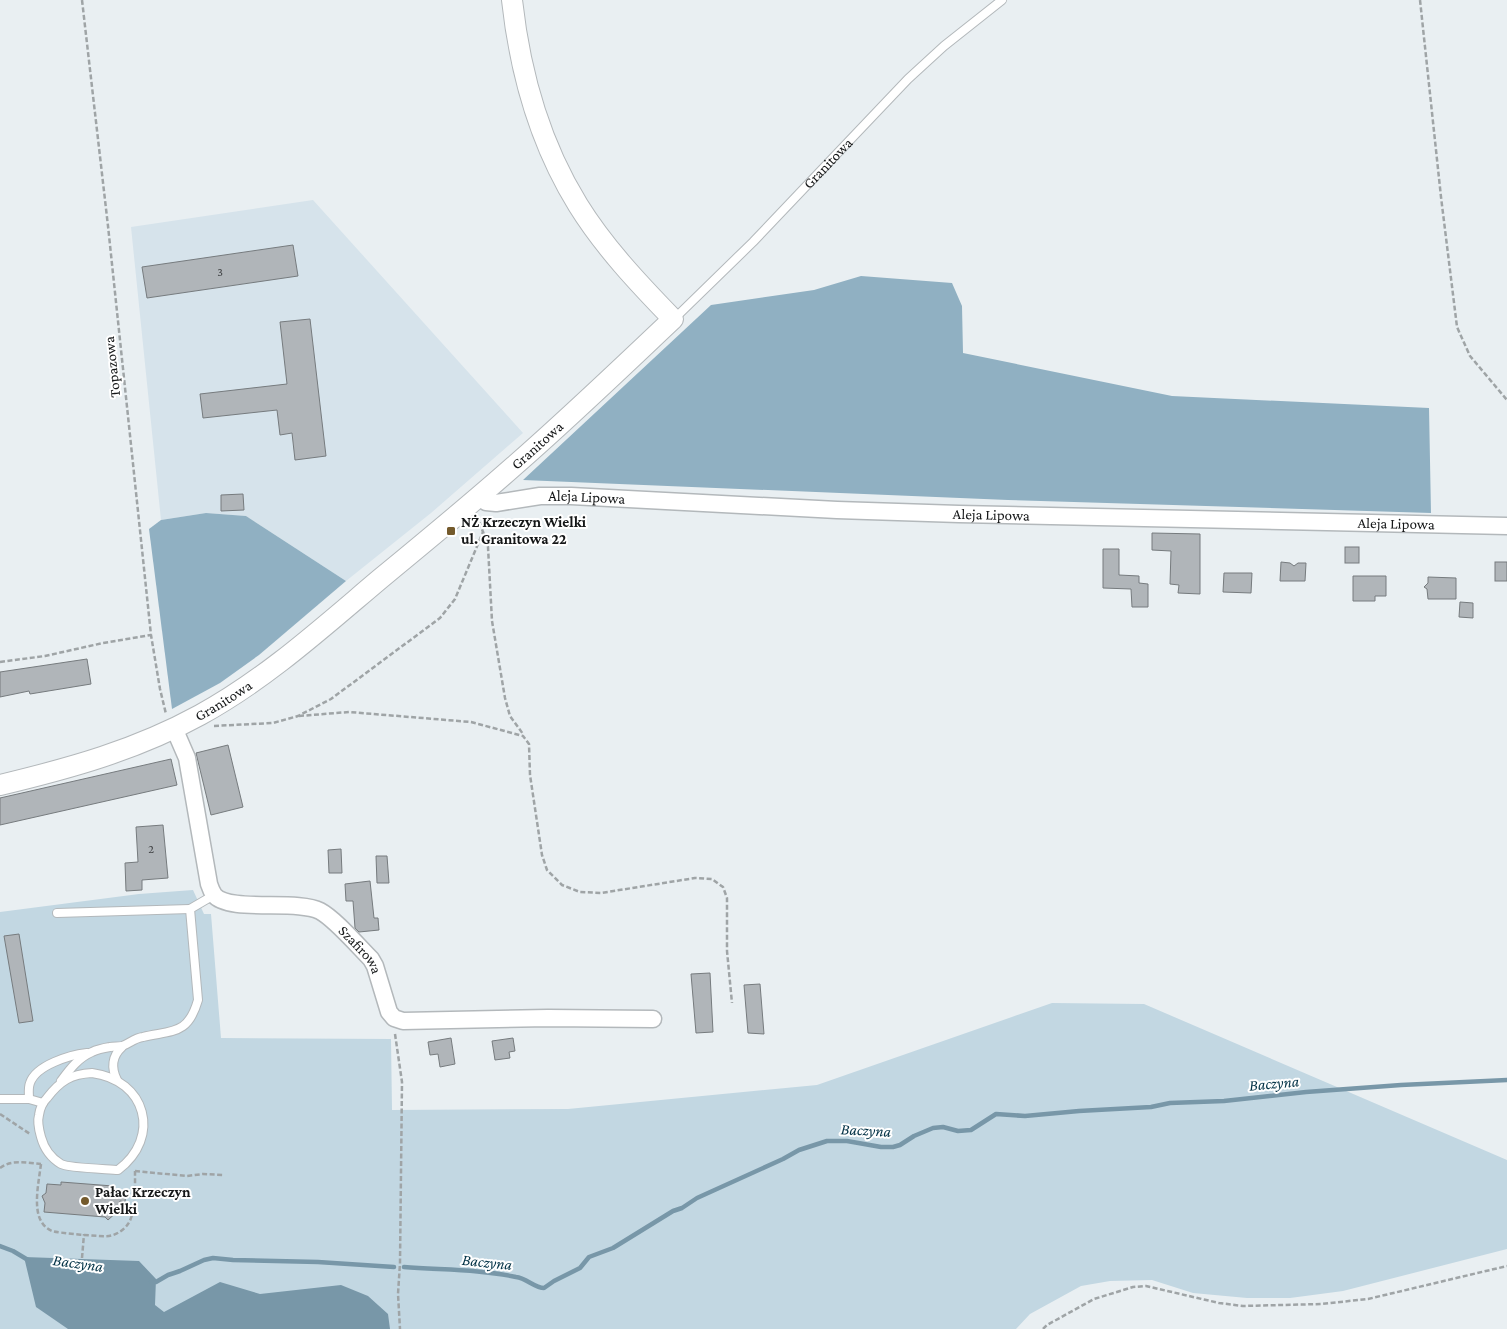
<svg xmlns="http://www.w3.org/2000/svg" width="1507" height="1329" font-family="'Crimson Pro',serif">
<rect width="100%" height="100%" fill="#e9eff2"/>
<!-- built -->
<polygon fill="#d6e3eb" points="313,200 523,433 431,513 346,581 246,516 206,513 161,520 131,227"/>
<!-- green -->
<polygon fill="#c2d7e2" points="193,890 204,914 211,914 221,1038 391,1039 392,1110 568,1109 817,1085 1052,1003 1144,1004 1507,1160 1507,1249 1343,1291 1290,1298 1247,1298 1193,1293 1152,1280 1110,1281 1081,1286 1030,1314 1016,1329 0,1329 0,912 139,894"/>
<!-- forest -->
<g fill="#90b0c2">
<polygon points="861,276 952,283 962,306 963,353 1172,396 1429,408 1431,513 1008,500 523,480 711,305 814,290"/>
<polygon points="206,513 246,516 346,581 259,655 220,683 172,709 149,529 161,520"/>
</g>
<!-- water -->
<polygon fill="#7897a8" points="24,1257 139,1261 156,1279 155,1305 164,1312 220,1282 260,1294 341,1285 368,1296 388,1314 390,1329 68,1329 36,1307"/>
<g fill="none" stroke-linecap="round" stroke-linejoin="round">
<!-- stream -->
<g stroke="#7897a8" stroke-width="4.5">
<polyline points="0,1246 13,1251 28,1260"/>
<path d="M404 1267C441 1270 479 1269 516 1277 526 1278 535 1288 544 1288L554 1281 580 1268 589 1257 613 1248 673 1211 682 1208 697 1198 783 1159 799 1150 827 1141H847L881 1147H893L900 1145 914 1136 933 1128 943 1127 958 1131 971 1130 996 1114 1025 1116 1079 1111 1151 1107 1170 1103 1224 1101 1306 1092 1401 1085 1507 1080"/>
<polyline points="151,1282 156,1282 168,1275 180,1271 204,1260 213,1258 233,1260 318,1262 394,1267"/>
</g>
</g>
<!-- building -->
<g fill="#b0b5b9" stroke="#767b7e">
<polygon points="293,245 298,276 147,298 142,267"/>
<polygon points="310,319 326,456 295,460 292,433 280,435 277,410 203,418 200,394 287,384 280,322"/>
<polygon points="243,494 244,510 221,511 221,495"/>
<polygon points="1152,533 1200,534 1200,594 1178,593 1179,585 1170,584 1171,551 1152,550"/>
<rect x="1345" y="547" width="14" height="16"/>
<polygon points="1103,549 1119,549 1119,575 1139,576 1139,583 1148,584 1148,607 1132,607 1131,589 1103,588"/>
<polygon points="1281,562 1290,563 1294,566 1298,563 1306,563 1305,581 1280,581"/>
<rect x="1495" y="562" width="12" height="19"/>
<polygon points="1224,573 1252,573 1251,593 1223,592"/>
<polygon points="1353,576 1386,576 1386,596 1375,596 1375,601 1353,601"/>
<polygon points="1428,577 1456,578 1456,599 1428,599 1427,589 1424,587 1428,583"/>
<polygon points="1460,602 1473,603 1473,618 1459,617"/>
<polygon points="87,659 91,684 30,694 29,691 0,697 0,672"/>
<polygon points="228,745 243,807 211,815 196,753"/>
<polygon points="171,759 177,785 0,825 0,798"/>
<polygon points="163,825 168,878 142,880 142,890 126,891 125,863 138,862 136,827"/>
<polygon points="341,849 342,873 329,873 328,850"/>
<polygon points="376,856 387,856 389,883 377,883"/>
<polygon points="370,881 374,918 378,918 379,930 359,932 355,928 353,901 346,901 345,884"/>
<polygon points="19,934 33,1021 19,1023 4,936"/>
<polygon points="710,973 713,1032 696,1033 691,974"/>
<polygon points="760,984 764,1034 748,1033 744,985"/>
<polygon points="451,1038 455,1064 440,1067 438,1054 430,1055 428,1042"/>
<polygon points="513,1038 515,1051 509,1052 510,1058 495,1060 492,1041"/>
<polygon points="61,1182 113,1186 113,1190 126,1191 125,1202 120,1201 119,1210 108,1220 105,1217 44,1212 45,1203 42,1196 46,1193 47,1184 61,1185"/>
</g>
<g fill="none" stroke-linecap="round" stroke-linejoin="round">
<!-- service casing -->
<g stroke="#b3b8bb" stroke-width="10">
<g id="service">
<path id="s1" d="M674 319 753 242 908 79 944 46 1002 0"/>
<polyline points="57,913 190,909"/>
<path d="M92 1073C146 1080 162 1137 118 1170 108 1169 68 1168 61 1164 51 1158 44 1148 41 1137 39 1130 37 1122 39 1115 40 1108 43 1102 47 1098 60 1081 71 1074 92 1073Z"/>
<path d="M117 1080C111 1068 112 1056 122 1047"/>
<path d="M61 1081C70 1069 78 1058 92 1052 98 1049 104 1048 110 1047 114 1046 118 1047 122 1046 129 1044 134 1038 143 1037 173 1030 188 1035 198 1000L190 909 214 895"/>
<polyline points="0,1099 29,1099 43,1103"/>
<path d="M29 1099C29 1094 28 1088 30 1083 36 1065 70 1055 87 1053"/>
</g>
</g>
<!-- minor casing -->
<g stroke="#b3b8bb" stroke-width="19">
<g id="minor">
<path id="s2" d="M479 497 486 502 496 503 540 496H571L837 510 959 514 1507 526"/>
<path id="s3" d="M174 728 187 758 209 884C210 887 212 892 214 895 229 913 297 899 320 911 335 919 358 946 371 959L375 966 389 1012 394 1018 403 1021 548 1018 653 1019"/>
</g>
</g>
<!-- tertiary casing -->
<g stroke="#b3b8bb" stroke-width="22">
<g id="tertiary">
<path id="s4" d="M0 785C71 768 136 750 200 715 266 679 323 627 380 579 425 542 470 505 514 466 568 419 621 368 673 319 639 284 604 247 578 205 539 142 520 73 512 0"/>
</g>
</g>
<!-- path -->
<g stroke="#9fa4a6" stroke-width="2.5" stroke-dasharray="5 2.5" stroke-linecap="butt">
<polyline points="82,0 108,226 151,635 160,689 166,714"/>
<polyline points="1420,0 1441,197 1457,327 1470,356 1507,400"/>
<polyline points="483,532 488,547 492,621 505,698 510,716 523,734"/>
<polyline points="0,662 45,656 103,643 151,635"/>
<polyline points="299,716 349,712 471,722 523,736 529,744 530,775 542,855 547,870 562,885 580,892 601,893 695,878 712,879 723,887 727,898 727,951 732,1003"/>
<polyline points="214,726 273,723 298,716 331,699 440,618 455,599 483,532 478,518"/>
<polyline points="395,1034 402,1082 400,1263 398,1294 400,1329"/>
<polyline points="0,1114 30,1134"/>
<path d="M41 1164C39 1180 33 1207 41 1221 43 1225 47 1229 52 1231 58 1233 102 1237 109 1236 116 1235 124 1230 128 1224 136 1213 135 1185 135 1171"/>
<path d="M0 1168C12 1159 27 1163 41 1164"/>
<polyline points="135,1171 187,1176 203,1174 224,1175"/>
<polyline points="82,1258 84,1234"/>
<polyline points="1043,1329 1047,1325 1094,1299 1133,1287 1146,1286 1219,1303 1243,1306 1321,1304 1368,1299 1507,1266"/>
</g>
<!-- service -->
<use href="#service" stroke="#fff" stroke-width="8"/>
<!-- minor -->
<use href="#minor" stroke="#fff" stroke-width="16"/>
<!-- tertiary -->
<use href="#tertiary" stroke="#fff" stroke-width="20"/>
</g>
<!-- markers -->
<g fill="#745a2c" stroke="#fff" stroke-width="2">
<rect x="446" y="526" width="10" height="10" rx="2.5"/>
<circle cx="85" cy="1201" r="5"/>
</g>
<g text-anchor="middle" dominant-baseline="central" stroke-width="4" stroke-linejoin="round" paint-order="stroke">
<!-- number labels -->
<g font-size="12" fill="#3c3e40">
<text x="220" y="272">3</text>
<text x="151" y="849">2</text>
</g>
<!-- street labels -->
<g font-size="15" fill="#151718" stroke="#fff">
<text stroke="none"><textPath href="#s1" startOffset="219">Granitowa</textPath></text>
<text transform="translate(112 367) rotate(-96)">Topazowa</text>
<text stroke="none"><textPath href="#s4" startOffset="645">Granitowa</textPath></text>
<text stroke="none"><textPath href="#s2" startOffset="110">Aleja Lipowa</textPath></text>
<text stroke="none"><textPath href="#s2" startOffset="515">Aleja Lipowa</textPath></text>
<text stroke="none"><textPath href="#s2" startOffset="920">Aleja Lipowa</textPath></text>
<text stroke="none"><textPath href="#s4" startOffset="240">Granitowa</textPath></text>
<text stroke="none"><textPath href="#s3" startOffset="338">Szafirowa</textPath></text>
</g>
<!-- poi labels -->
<g font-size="15" font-weight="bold" fill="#151718" stroke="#fff" text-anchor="start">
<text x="461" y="522">NŻ Krzeczyn Wielki<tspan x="461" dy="17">ul. Granitowa 22</tspan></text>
<text x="95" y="1192">Pałac Krzeczyn<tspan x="95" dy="17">Wielki</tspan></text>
</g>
<!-- water labels -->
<g font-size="16" font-style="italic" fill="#033246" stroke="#fff">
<text transform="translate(1274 1083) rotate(-5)">Baczyna</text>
<text transform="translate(866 1130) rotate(3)">Baczyna</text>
<text transform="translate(487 1262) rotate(6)">Baczyna</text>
<text transform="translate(78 1263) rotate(8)">Baczyna</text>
</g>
</g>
</svg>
